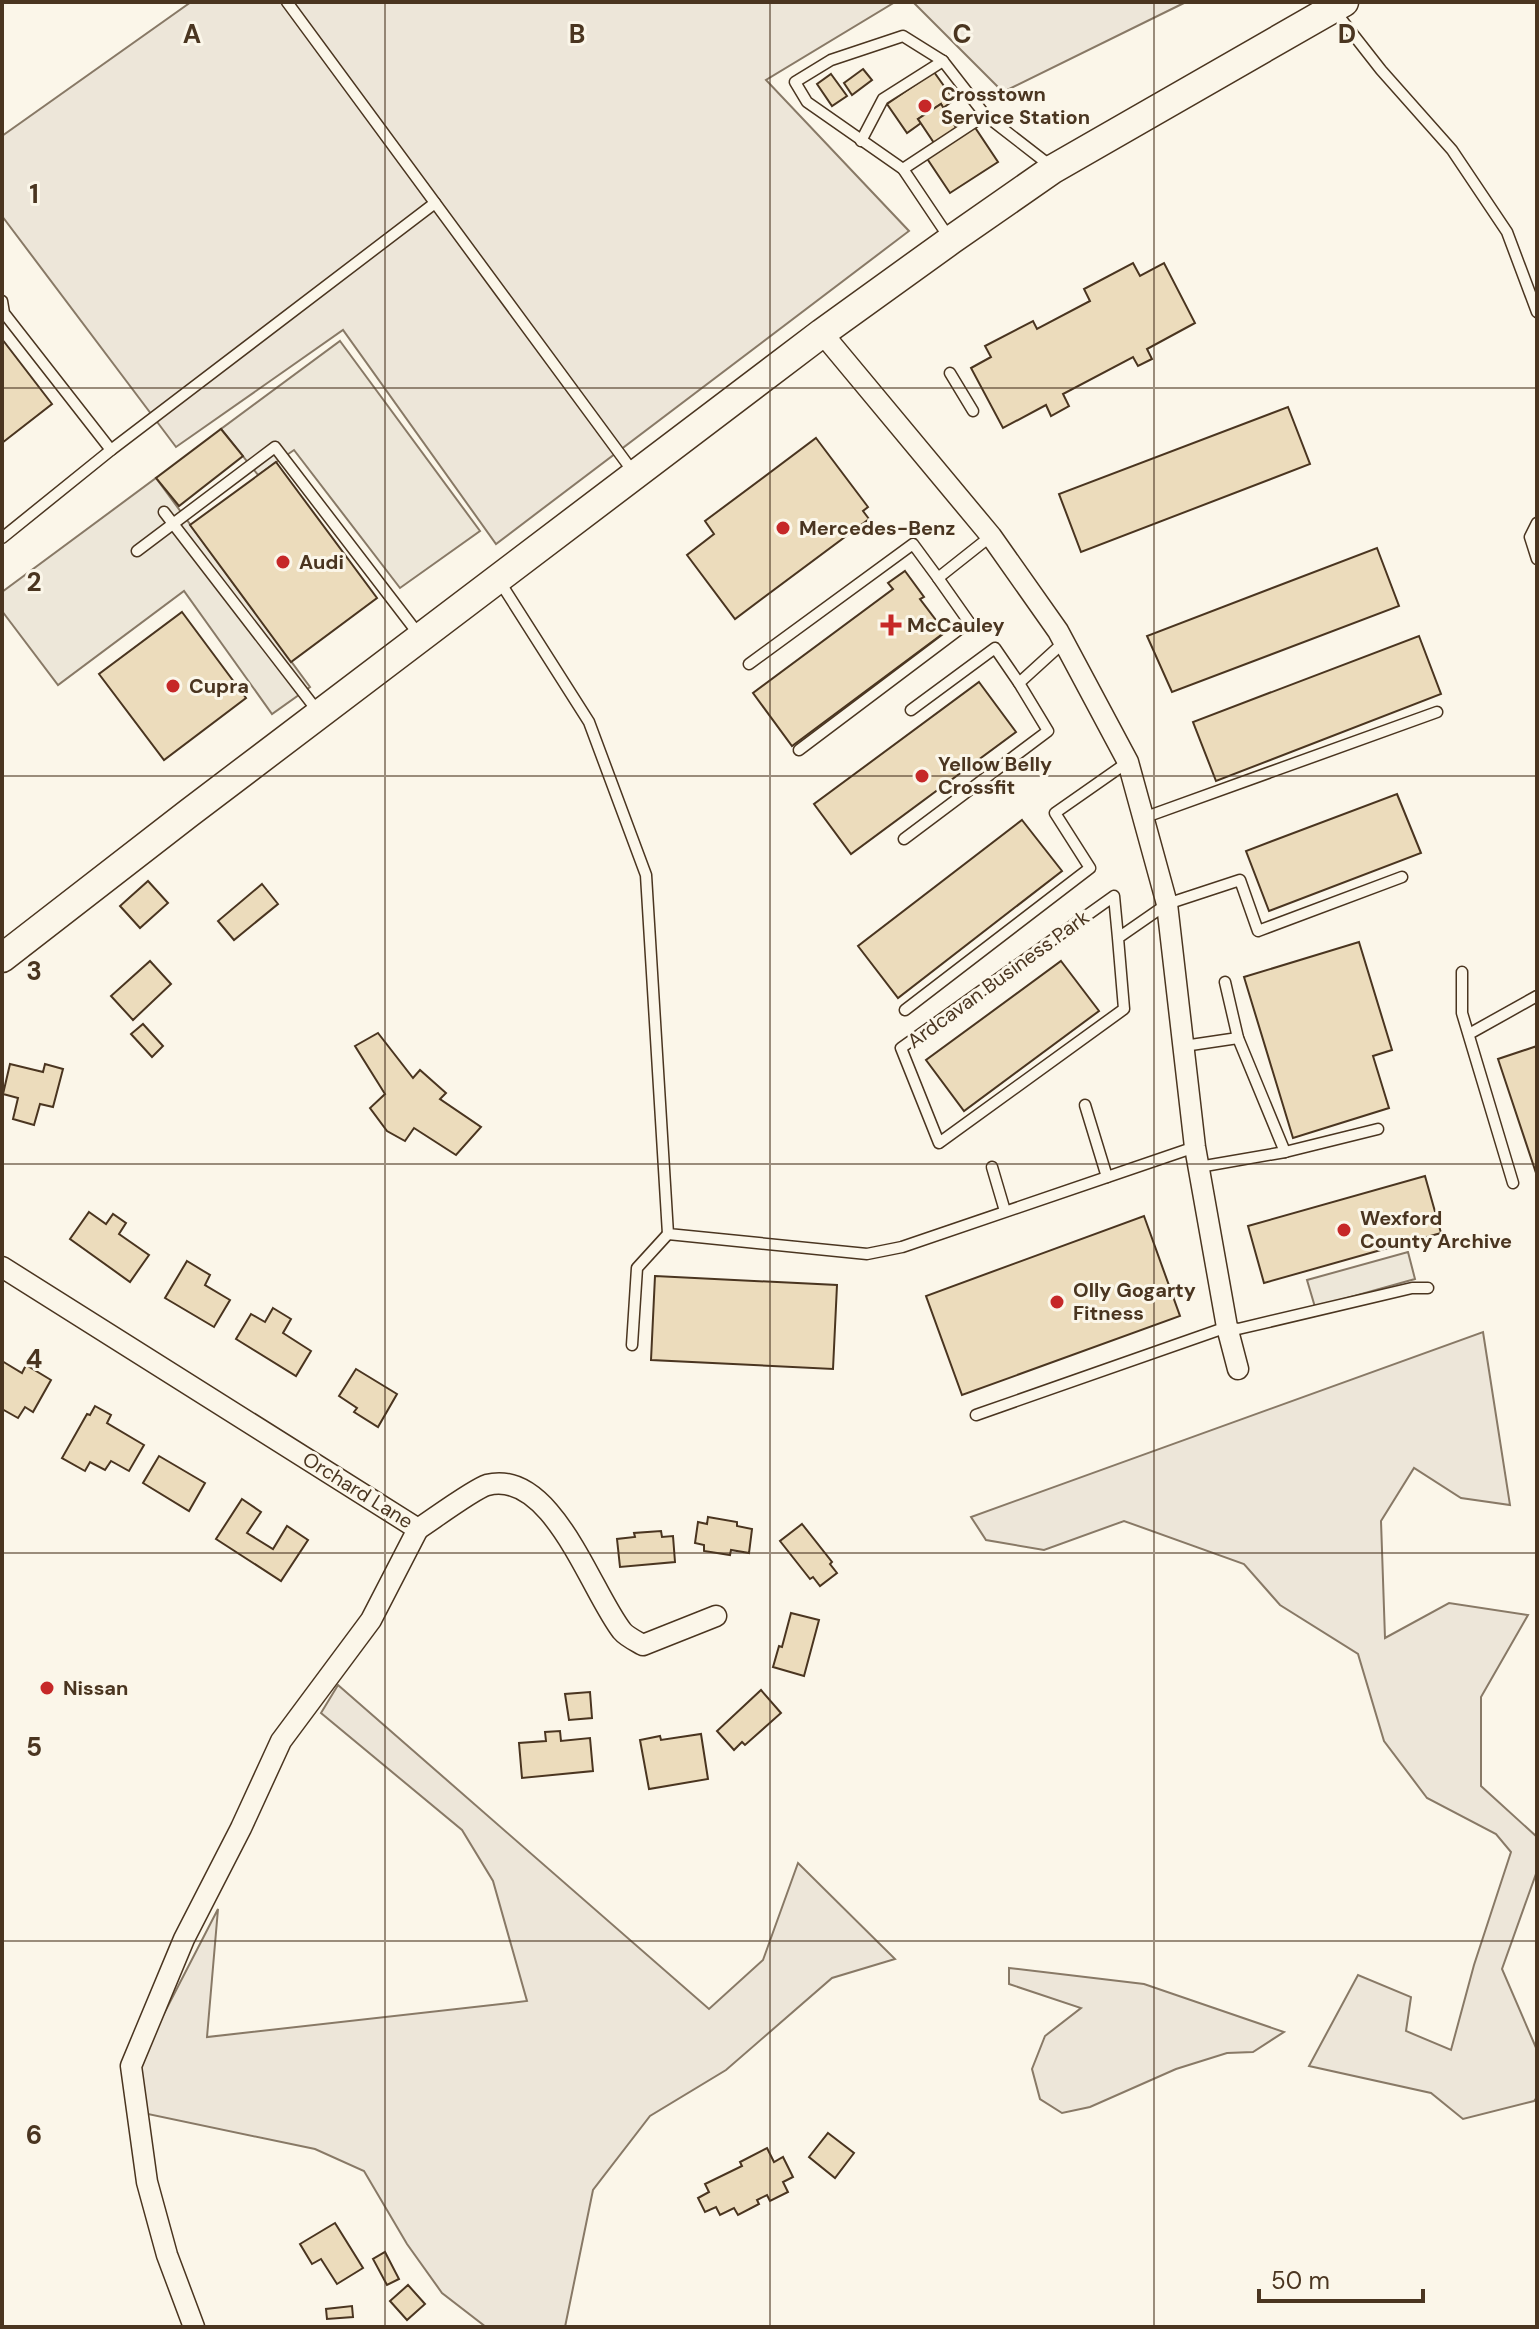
<svg xmlns="http://www.w3.org/2000/svg" width="1539" height="2329" font-family="'DM Sans',sans-serif">
<rect width="100%" height="100%" fill="#fbf6e9"/>
<!-- green -->
<g fill="#ede6d9" stroke="#887966" stroke-width="2">
<polygon points="191,2 895,2 766,80 909,231 496,544 343,330 176,447 2,216 2,136"/>
<polygon points="913,2 1186,2 1003,92"/>
<polygon points="1483,1332 1510,1505 1461,1498 1414,1468 1381,1521 1385,1638 1449,1603 1528,1615 1481,1697 1481,1786 1537,1837 1537,1871 1502,1969 1537,2050 1537,2097 1534,2101 1463,2119 1431,2093 1309,2066 1358,1975 1411,1997 1406,2031 1451,2050 1474,1965 1511,1852 1496,1834 1427,1798 1384,1741 1358,1654 1280,1605 1244,1564 1124,1521 1044,1550 986,1540 971,1517"/>
<polygon points="338,1685 709,2009 763,1960 798,1863 895,1959 832,1978 726,2070 650,2116 593,2190 565,2327 486,2327 442,2293 407,2244 364,2171 315,2149 143,2113 139,2062 218,1909 207,2037 527,2001 493,1881 462,1830 321,1713"/>
<polygon points="1009,1968 1144,1984 1284,2032 1253,2052 1227,2053 1176,2069 1090,2107 1062,2113 1040,2099 1032,2069 1045,2036 1081,2008 1009,1984"/>
</g>
<!-- parking -->
<g fill="#ede7d9" stroke="#887966" stroke-width="2">
<polygon points="340,341 480,531 400,588 294,450 258,475 221,429"/>
<polygon points="156,478 310,687 272,714 184,591 58,685 2,611 2,592"/>
<polygon points="1408,1252 1415,1279 1315,1307 1307,1280"/>
</g>
<!-- building -->
<g fill="#ecdcbc" stroke="#4a3520" stroke-width="2">
<polygon points="863,69 872,80 852,95 844,83"/>
<polygon points="934,72 954,100 943,108 941,104 918,119 921,123 907,133 887,104"/>
<polygon points="831,74 847,96 832,106 817,84"/>
<polygon points="941,104 957,129 970,120 998,162 950,193 922,151 934,143 918,119"/>
<polygon points="1133,263 1140,276 1164,263 1195,323 1147,349 1152,359 1138,366 1133,357 1063,394 1069,406 1051,416 1046,405 1003,428 971,368 991,357 985,346 1033,321 1037,329 1090,301 1084,289"/>
<polygon points="2,339 52,404 2,443"/>
<polygon points="1288,407 1310,464 1081,552 1059,494"/>
<polygon points="221,429 243,456 179,506 156,478"/>
<polygon points="816,438 868,507 863,511 869,519 735,619 687,555 714,534 705,521"/>
<polygon points="276,462 377,598 291,662 190,525"/>
<polygon points="1377,548 1399,606 1172,692 1147,636"/>
<polygon points="905,571 924,597 920,599 945,632 792,746 753,693 893,589 888,583"/>
<polygon points="182,612 246,698 164,760 99,674"/>
<polygon points="1419,636 1441,694 1216,781 1193,722"/>
<polygon points="979,682 1016,732 851,854 814,804"/>
<polygon points="1397,794 1421,853 1269,911 1246,851"/>
<polygon points="1022,820 1062,871 898,998 858,946"/>
<polygon points="148,881 168,903 140,928 120,906"/>
<polygon points="262,884 278,904 234,940 218,921"/>
<polygon points="1359,942 1392,1050 1373,1056 1389,1108 1293,1138 1244,977"/>
<polygon points="150,961 171,984 133,1020 111,996"/>
<polygon points="1061,961 1099,1011 964,1111 926,1060"/>
<polygon points="143,1024 163,1046 152,1057 131,1034"/>
<polygon points="378,1033 413,1078 420,1070 446,1093 440,1099 481,1127 456,1155 414,1128 405,1141 387,1131 370,1108 385,1094 355,1046"/>
<polygon points="1537,1046 1537,1176 1498,1059"/>
<polygon points="10,1064 43,1072 45,1064 63,1069 53,1107 40,1104 34,1125 13,1119 18,1098 3,1094"/>
<polygon points="1425,1176 1441,1233 1264,1283 1248,1226"/>
<polygon points="89,1212 106,1224 113,1214 126,1223 119,1234 149,1255 130,1282 70,1239"/>
<polygon points="1144,1216 1180,1316 962,1395 926,1296"/>
<polygon points="187,1261 210,1275 205,1285 230,1300 214,1327 165,1298"/>
<polygon points="655,1276 837,1285 833,1369 651,1360"/>
<polygon points="273,1308 291,1319 283,1333 311,1351 296,1376 236,1339 251,1314 265,1322"/>
<polygon points="2,1361 22,1373 26,1365 51,1380 33,1412 25,1407 18,1418 2,1409"/>
<polygon points="356,1369 397,1394 378,1427 354,1412 357,1408 339,1396"/>
<polygon points="95,1406 111,1415 107,1423 144,1445 129,1471 111,1461 105,1470 90,1462 85,1471 62,1458 87,1414 90,1415"/>
<polygon points="159,1456 205,1483 189,1511 143,1483"/>
<polygon points="242,1499 261,1512 247,1533 273,1549 287,1526 308,1540 281,1581 216,1539"/>
<polygon points="708,1517 737,1522 737,1526 752,1529 749,1553 731,1550 730,1555 704,1551 704,1545 695,1543 698,1522 707,1524"/>
<polygon points="802,1524 832,1562 830,1564 837,1573 820,1586 813,1577 810,1579 780,1541"/>
<polygon points="661,1531 662,1537 673,1536 675,1562 620,1567 617,1539 635,1537 634,1533"/>
<polygon points="791,1613 819,1620 804,1676 773,1667 779,1646 782,1647"/>
<polygon points="761,1690 781,1713 745,1745 742,1742 734,1750 717,1731"/>
<polygon points="590,1692 592,1718 569,1720 565,1694"/>
<polygon points="560,1731 561,1741 590,1738 593,1771 522,1778 519,1743 546,1741 545,1732"/>
<polygon points="701,1734 708,1779 649,1789 640,1740 660,1736 661,1740"/>
<polygon points="828,2133 854,2153 835,2178 809,2157"/>
<polygon points="767,2148 774,2162 783,2157 793,2177 783,2182 788,2192 770,2201 767,2195 757,2200 759,2204 738,2215 734,2208 720,2215 716,2207 705,2212 698,2198 709,2192 705,2184 742,2166 740,2162"/>
<polygon points="335,2223 363,2268 337,2284 321,2259 312,2264 300,2244"/>
<polygon points="385,2252 399,2279 387,2285 373,2259"/>
<polygon points="408,2285 425,2304 407,2320 390,2301"/>
<polygon points="352,2306 353,2317 327,2319 326,2309"/>
</g>
<g fill="none" stroke-linecap="round" stroke-linejoin="round">
<!-- lane casing -->
<g stroke="#4a3520" stroke-width="13">
<g id="lane">
<polyline points="287,2 634,473"/>
<polyline points="1334,10 1381,70 1452,150 1507,232 1537,312"/>
<polyline points="943,61 903,36 831,60 795,82 807,102 903,169 950,239"/>
<polyline points="861,141 883,99 943,61 985,115 1052,167"/>
<polyline points="903,169 985,115"/>
<polyline points="2,301 4,313 111,450"/>
<polyline points="950,373 973,411"/>
<polyline points="164,512 319,713"/>
<polyline points="1537,523 1530,537 1537,559"/>
<polyline points="2,538 111,450 435,203"/>
<polyline points="137,551 275,447 420,636"/>
<polyline points="500,582 589,722 646,875 668,1234 867,1254 902,1247 1195,1147"/>
<polyline points="749,664 913,544 938,578"/>
<polyline points="911,710 995,648 1019,683"/>
<polyline points="799,750 969,622 938,578 991,536"/>
<polyline points="1143,818 1437,712"/>
<polyline points="904,839 1048,731 1019,683 1064,642"/>
<polyline points="1118,938 1114,896 901,1048 939,1143 1124,1009 1118,938 1167,904 1240,880 1258,931 1402,877"/>
<polyline points="1462,972 1462,1013 1513,1183"/>
<polyline points="905,1010 1090,868 1055,813 1128,762"/>
<polyline points="1469,1034 1537,996"/>
<polyline points="1184,1046 1238,1038"/>
<polyline points="1085,1105 1107,1177"/>
<polyline points="1285,1152 1378,1129"/>
<polyline points="992,1167 1005,1211"/>
<polyline points="1199,1167 1285,1152 1238,1038 1225,982"/>
<polyline points="632,1345 637,1268 668,1234"/>
<polyline points="976,1415 1227,1327 1238,1329 1412,1288 1428,1288"/>
</g>
</g>
<!-- street casing -->
<g stroke="#4a3520" stroke-width="23">
<g id="street">
<polyline points="822,333 991,536 1058,631 1128,762 1167,904 1195,1147 1227,1327 1238,1369"/>
<polyline points="2,1267 418,1529"/>
<path d="M418 1529C432 1520 474 1489 487 1485 552 1468 591 1592 622 1631 627 1637 636 1641 643 1645L716 1616"/>
<polyline points="194,2327 167,2255 147,2182 131,2066 184,1939 241,1828 281,1741 371,1620 418,1529"/>
</g>
</g>
<!-- secondary casing -->
<g stroke="#4a3520" stroke-width="31">
<polyline id="secondary" points="2,958 189,813 822,333 951,240 1053,169 1344,2"/>
</g>
<!-- lane -->
<use href="#lane" stroke="#fbf6e9" stroke-width="10"/>
<!-- street -->
<use href="#street" stroke="#fbf6e9" stroke-width="20"/>
<!-- secondary -->
<use href="#secondary" stroke="#fbf6e9" stroke-width="28"/>
</g>
<!-- grid -->
<path fill="none" stroke="#4a3520" stroke-width="2" stroke-opacity="0.55" d="M385 2V2327M770 2V2327M1154 2V2327M2 388H1537M2 776H1537M2 1164H1537M2 1553H1537M2 1941H1537"/>
<!-- markers -->
<g fill="#c62828" stroke="#fbf6e9" stroke-width="3">
<circle cx="925" cy="106" r="8"/>
<circle cx="783" cy="528" r="8"/>
<circle cx="283" cy="562" r="8"/>
<path d="M887 613h8v8h8v8h-8v8h-8v-8h-8v-8h8z"/>
<circle cx="173" cy="686" r="8"/>
<circle cx="922" cy="776" r="8"/>
<circle cx="1344" cy="1230" r="8"/>
<circle cx="1057" cy="1302" r="8"/>
<circle cx="47" cy="1688" r="8"/>
</g>
<g text-anchor="middle" dominant-baseline="central" stroke-width="6" stroke-linejoin="round" paint-order="stroke">
<!-- poi labels -->
<g font-size="20" font-weight="bold" fill="#4a3520" stroke="#fbf6e9" text-anchor="start">
<text x="941" y="94">Crosstown<tspan x="941" dy="23">Service Station</tspan></text>
<text x="799" y="528">Mercedes-Benz</text>
<text x="299" y="562">Audi</text>
<text x="907" y="625">McCauley</text>
<text x="189" y="686">Cupra</text>
<text x="938" y="764">Yellow Belly<tspan x="938" dy="23">Crossfit</tspan></text>
<text x="1360" y="1218">Wexford<tspan x="1360" dy="23">County Archive</tspan></text>
<text x="1073" y="1290">Olly Gogarty<tspan x="1073" dy="23">Fitness</tspan></text>
<text x="63" y="1688">Nissan</text>
</g>
<!-- street labels -->
<g font-size="20" fill="#4a3520" stroke="#fbf6e9">
<text transform="translate(998 979) rotate(-36)">Ardcavan Business Park</text>
<text transform="translate(358 1490) rotate(32)">Orchard Lane</text>
</g>
</g>
<g font-size="26" text-anchor="middle" font-weight="bold" fill="#4a3520" stroke="#fbf6e9" stroke-width="6" stroke-linejoin="round" paint-order="stroke">
<text x="192" y="43">A</text>
<text x="577" y="43">B</text>
<text x="962" y="43">C</text>
<text x="1347" y="43">D</text>
<text x="34" y="203">1</text>
<text x="34" y="591">2</text>
<text x="34" y="980">3</text>
<text x="34" y="1368">4</text>
<text x="34" y="1756">5</text>
<text x="34" y="2144">6</text>
</g>
<!-- border -->
<rect width="1539" height="2329" fill="none" stroke="#4a3520" stroke-width="8"/>
<!-- scale -->
<path d="M1259 2289v12h164v-12" fill="none" stroke="#4a3520" stroke-width="4"/>
<text x="1271" y="2289" font-size="24" fill="#4a3520" stroke="#fbf6e9" stroke-width="6" paint-order="stroke">50 m</text>
</svg>
